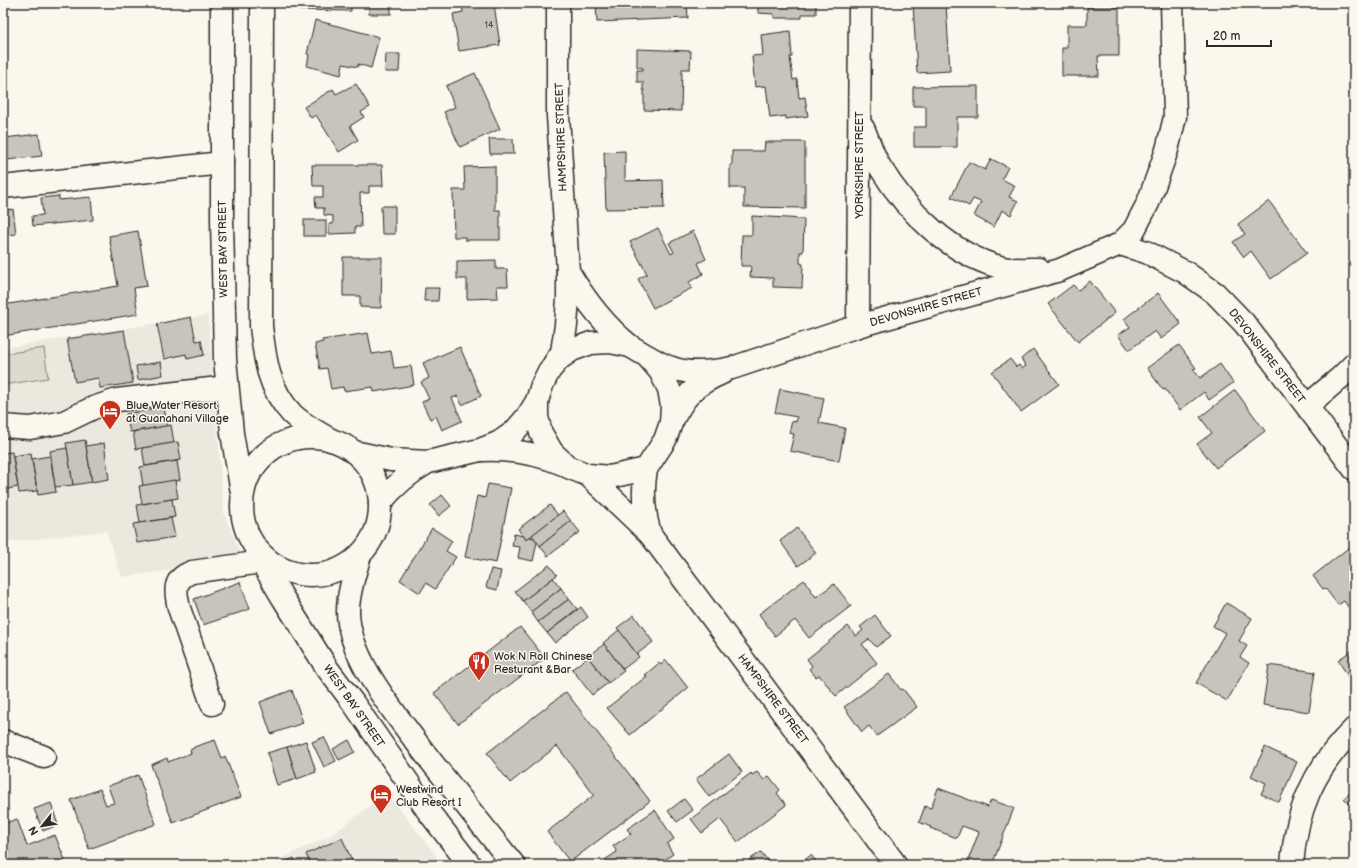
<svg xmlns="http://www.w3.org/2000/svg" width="1357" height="868" font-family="'Balsamiq Sans',sans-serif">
<rect width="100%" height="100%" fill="#fbf7ec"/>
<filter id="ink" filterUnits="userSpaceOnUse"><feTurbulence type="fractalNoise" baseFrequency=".025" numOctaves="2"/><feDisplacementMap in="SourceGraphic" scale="8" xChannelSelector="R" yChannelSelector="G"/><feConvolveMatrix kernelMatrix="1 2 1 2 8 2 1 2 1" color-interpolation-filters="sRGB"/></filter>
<g filter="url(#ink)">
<!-- built -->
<g fill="#ebe8de">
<polygon points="208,315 224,514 243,560 122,577 106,531 3,543 3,348"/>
<polygon points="387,793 438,858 426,865 267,865 330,836"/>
</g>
<!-- green -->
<polygon fill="#dddad0" stroke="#84827e" points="44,348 48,378 3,385 3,354"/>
<!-- building -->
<g fill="#c7c4bc" stroke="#2b2b2b">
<polygon points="299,3 351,3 351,11 299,10"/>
<rect x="369" y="3" width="22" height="11"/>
<polygon points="462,3 494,4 500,45 459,51 453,14 463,12"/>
<polygon points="596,3 687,3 688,18 597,22"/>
<polygon points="758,3 816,3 816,14 802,14 802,18 774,18 774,14 758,13"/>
<polygon points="913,3 946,3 950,71 917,73"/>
<polygon points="1087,7 1119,7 1119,56 1098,56 1099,76 1062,76 1062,48 1067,48 1067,25 1087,25"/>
<polygon points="315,20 379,37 371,68 358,64 358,67 343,64 341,75 307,66 309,55 307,54"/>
<polygon points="790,31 792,57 790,57 793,80 797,79 799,98 805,97 808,116 786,119 786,116 770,118 766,86 755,87 752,56 763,55 761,35"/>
<polygon points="637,49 691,51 690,69 682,69 681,111 644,110 644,90 643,90 643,82 637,82 637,70 643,70 643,68 637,67"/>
<polygon points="386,54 400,54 399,72 385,72"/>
<polygon points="475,73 500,129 460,147 444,112 455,107 446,86"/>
<polygon points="356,84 370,107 361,112 364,117 350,126 358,140 339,152 316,115 311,118 304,107 333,89 336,94"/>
<polygon points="978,86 978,117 957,117 957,147 914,147 914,127 926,127 926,106 913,106 913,87"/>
<polygon points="39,134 42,156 7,160 4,138"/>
<polygon points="489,139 513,139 514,154 490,154"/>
<polygon points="765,142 805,142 805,208 744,207 744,188 730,188 730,165 732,165 732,151 764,151"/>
<polygon points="625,151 625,181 663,180 664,208 606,209 604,152"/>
<polygon points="991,159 1008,167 1002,179 1015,186 1009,197 1018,201 1011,215 1002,210 994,227 974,216 981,202 973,199 969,206 951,197 969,162 985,170"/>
<polygon points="312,165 382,165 383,186 369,186 369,193 360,193 361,227 355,227 355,233 329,234 329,224 333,224 333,216 324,215 324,208 316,208 315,197 323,197 323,186 313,186"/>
<polygon points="495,166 495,210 500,210 500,240 465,240 465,237 454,237 453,190 465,190 464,167"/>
<polygon points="59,196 59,200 91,197 93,220 33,226 32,216 43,215 41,198"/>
<polygon points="1269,201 1307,253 1271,279 1251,251 1244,257 1233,242 1245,234 1238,224"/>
<polygon points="381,206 395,206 395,234 382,234"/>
<polygon points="13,209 16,234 3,235 3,211"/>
<polygon points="752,216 804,219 803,252 800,252 800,263 803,264 802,288 773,287 773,278 750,277 751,266 741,266 742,235 752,235"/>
<rect x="304" y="220" width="22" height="16"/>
<polygon points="658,228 671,254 674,252 669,243 693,231 706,259 698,263 703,274 689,282 692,288 653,308 638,279 647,274 630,242"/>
<polygon points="138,231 147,286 134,288 138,314 3,336 3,305 118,286 109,236"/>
<polygon points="343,257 382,257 381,308 360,307 360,296 343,296"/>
<polygon points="496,260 496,269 507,269 508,286 497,286 498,298 467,299 467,279 457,279 457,261"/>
<polygon points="1090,281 1115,313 1078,342 1048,304 1073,285 1078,290"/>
<polygon points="425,288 439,288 438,301 424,301"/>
<polygon points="1158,293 1181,324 1161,339 1155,331 1129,350 1118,335 1130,327 1124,319"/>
<polygon points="191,317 196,341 201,340 204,355 187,359 186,354 164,359 157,324"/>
<polygon points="124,330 133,383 100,388 98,378 75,382 67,339"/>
<polygon points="368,333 372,354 391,351 394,368 411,366 414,385 374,392 373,387 344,391 343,387 331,389 327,368 320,369 315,344 323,342 322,340"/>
<polygon points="1179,345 1196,368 1193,369 1200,378 1220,364 1233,383 1209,400 1204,392 1180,410 1165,389 1163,390 1147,368"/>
<polygon points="460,347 481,396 462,405 458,396 452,398 462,421 442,430 436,416 430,419 422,402 429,399 421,382 429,378 423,363"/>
<polygon points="1033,349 1059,384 1021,412 992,372 1010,359 1016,367 1019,365 1022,369 1026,366 1021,359"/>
<polygon points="161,362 163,375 138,380 136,366"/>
<polygon points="780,389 824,398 819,423 845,428 839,461 790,451 794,434 789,433 792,421 796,422 797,417 775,413"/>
<polygon points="1235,390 1265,431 1216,468 1197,444 1212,433 1200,417"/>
<polygon points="164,407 167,426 130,432 126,414"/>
<polygon points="171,425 174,443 136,449 133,432"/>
<polygon points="85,440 92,482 73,485 66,443"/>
<polygon points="178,442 181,460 145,466 142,448"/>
<polygon points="104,443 109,479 92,482 86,446"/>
<polygon points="67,448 73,485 55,487 50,451"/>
<polygon points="12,452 18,487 3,490 3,453"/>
<polygon points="31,453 37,491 19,493 13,456"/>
<polygon points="50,456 56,492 38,495 32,459"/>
<polygon points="177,461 180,480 143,486 140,467"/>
<polygon points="175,480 178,498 142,504 139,486"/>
<polygon points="488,484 511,488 496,563 465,557 477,496 485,498"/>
<polygon points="442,495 451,506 439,516 430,505"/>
<polygon points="172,499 175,517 140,523 137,505"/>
<polygon points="550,505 558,515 526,540 518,529"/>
<polygon points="563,511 571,521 540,546 532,535"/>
<polygon points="171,518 175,537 137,543 133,524"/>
<polygon points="571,521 580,532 548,556 540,546"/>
<polygon points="432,528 452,541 446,551 456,557 435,589 426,583 420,593 400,580"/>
<polygon points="797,528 816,553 798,566 780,541"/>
<polygon points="514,534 524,536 526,540 529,537 534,538 537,542 533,561 518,558 520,547 512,546"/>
<polygon points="1352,545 1354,547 1354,609 1351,611 1344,601 1338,605 1325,588 1323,589 1313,576"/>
<polygon points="549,565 557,575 523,601 515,591"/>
<polygon points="491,569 501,571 497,590 486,587"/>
<polygon points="553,578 561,588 531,612 523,601"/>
<polygon points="804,580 816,597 834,584 851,606 809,638 795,620 775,636 759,614"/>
<polygon points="240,582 250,609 203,625 194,599"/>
<polygon points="561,588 569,599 538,622 531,612"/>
<polygon points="569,599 577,609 547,633 538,622"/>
<polygon points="1226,603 1252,618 1239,641 1247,646 1240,657 1249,663 1227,701 1196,683 1225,633 1213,626"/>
<polygon points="581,607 588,617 555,643 547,633"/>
<polygon points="634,615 653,642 637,654 617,628"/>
<polygon points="875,615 891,636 876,647 869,639 862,644 877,663 836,696 819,675 816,677 809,669 812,666 807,659 848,626 856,636 863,630 860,627"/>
<polygon points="520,627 545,658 458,724 434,693"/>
<polygon points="619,630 639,657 623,669 603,643"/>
<polygon points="604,644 624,671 608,683 588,657"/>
<polygon points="1354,649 1354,686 1338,660"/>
<polygon points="588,657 608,683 592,695 572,669"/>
<polygon points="666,660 688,688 630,735 607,708 647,676 645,675 659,663 661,665"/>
<polygon points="1269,665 1315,672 1309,712 1263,705"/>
<polygon points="889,674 901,690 903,689 917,707 877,736 869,726 862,732 844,707"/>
<polygon points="292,690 303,723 271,734 260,702"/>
<polygon points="566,692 650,801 570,862 547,832 594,795 557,746 510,783 487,753"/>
<polygon points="324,737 336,761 324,767 312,742"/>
<polygon points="215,740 222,758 225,756 241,797 173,823 151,765 167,758 168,762 191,753 190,750 194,748 194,747"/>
<polygon points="349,740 355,752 339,760 333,749"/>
<polygon points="306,741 316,772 297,779 287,747"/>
<polygon points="287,747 297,779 277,785 267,753"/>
<polygon points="1265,747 1297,762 1279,802 1261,794 1266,783 1251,776"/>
<polygon points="729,754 742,772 709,797 696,779"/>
<polygon points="757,772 764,780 769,776 780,790 777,793 786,805 738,842 720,819 702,833 691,819 751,773 752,775"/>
<polygon points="138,775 156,824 89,849 71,800 100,789 106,805 114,803 108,786"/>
<polygon points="938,788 988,807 991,800 1014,808 992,865 973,865 967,863 979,832 962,826 957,838 930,828 931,827 919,822 925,806 931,808"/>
<polygon points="1354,790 1354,810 1344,798"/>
<polygon points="684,799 693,810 677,822 668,811"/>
<polygon points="51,803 58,825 43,831 34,809"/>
<polygon points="655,810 674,839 667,844 673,854 657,865 597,865 617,852 613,846 631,834 627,829"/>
<polygon points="17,819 27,846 55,835 65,860 52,865 5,865 3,859 3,824"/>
<polygon points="342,838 353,863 348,865 311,865 306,854"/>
<polygon points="761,852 771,865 753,865 749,860"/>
<polygon points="811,855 819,865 798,865"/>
<polygon points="294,858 297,865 278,865"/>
</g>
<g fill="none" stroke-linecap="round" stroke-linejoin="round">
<!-- minor casing -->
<g stroke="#2b2b2b" stroke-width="25">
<g id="minor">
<path d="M863 128C869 141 873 156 880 167 907 212 951 255 1003 268 1014 270 1028 269 1039 269"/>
<polyline points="3,187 222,163"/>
<polyline points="1120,244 1146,252 1185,272 1215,293 1244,323 1354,469"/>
<path d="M568 271C585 300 604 325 630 346"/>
<polyline points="858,326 860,3"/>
<path d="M649 357C656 361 664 366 672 368 691 375 713 372 732 368L858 326 1060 270 1120 244 1134 230 1148 203 1167 150 1175 117 1172 3"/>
<polyline points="554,364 562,352 566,325 568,299 568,271 558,116 558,3"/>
<polyline points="1307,406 1341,377 1354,364"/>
<path d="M671 423C684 396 694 385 722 373"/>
<polyline points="3,426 30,428 64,422 93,408 117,400 227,387"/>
<path d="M483 450C512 449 537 453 563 464"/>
<polyline points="354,452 391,460 428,462 480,450 498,443 514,432 527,417 537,401"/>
<path d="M646 469C642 492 643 511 650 534"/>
<polyline points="588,475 610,477 646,469 665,440 671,423 672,406 669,389 660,371 647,356 630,346 610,342 591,343 572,350 559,359 549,371 542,385 537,401 537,417 541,433 552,452 568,467 588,475 650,534 896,865"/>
<path d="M380 503C394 486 409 473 428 462"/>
<path d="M212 704 179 608C175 591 173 579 192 572L262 562"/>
<polyline points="3,741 44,757"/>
<path d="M1292 865C1296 810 1314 768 1354 729"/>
</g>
</g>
<!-- major casing -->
<g stroke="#2b2b2b" stroke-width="25">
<g id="major">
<polyline points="222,3 222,220 225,359 232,433 242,493"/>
<path d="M262 3 261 326C265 360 268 388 292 414 303 425 318 432 331 440"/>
<circle cx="311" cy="506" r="69"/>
<path d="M360 555C355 573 348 592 348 611 348 659 396 714 423 751 453 789 483 827 514 865"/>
<polyline points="258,556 283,598 327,668 354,704 428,811 470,865"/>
</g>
</g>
<!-- minor -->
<use href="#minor" stroke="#fbf7ec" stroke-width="22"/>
<!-- major -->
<use href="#major" stroke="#fbf7ec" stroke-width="22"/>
</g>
</g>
<!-- icons -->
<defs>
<g id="hotel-pin" transform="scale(1.15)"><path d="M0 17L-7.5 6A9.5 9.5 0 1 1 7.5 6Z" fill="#c8321e" stroke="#fbf7ec"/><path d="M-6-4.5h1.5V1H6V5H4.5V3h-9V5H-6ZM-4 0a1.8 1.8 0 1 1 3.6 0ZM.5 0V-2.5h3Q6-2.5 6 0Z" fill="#fff"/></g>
<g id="restaurant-pin" transform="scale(1.15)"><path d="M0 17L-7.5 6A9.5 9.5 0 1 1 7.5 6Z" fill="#c8321e" stroke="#fbf7ec"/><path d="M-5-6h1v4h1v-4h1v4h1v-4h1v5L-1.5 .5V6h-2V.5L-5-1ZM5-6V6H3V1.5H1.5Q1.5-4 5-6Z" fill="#fff"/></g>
</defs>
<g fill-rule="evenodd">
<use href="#hotel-pin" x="110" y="411"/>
<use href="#restaurant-pin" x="479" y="662"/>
<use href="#hotel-pin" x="381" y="795"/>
</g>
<g text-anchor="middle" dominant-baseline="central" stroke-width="3" stroke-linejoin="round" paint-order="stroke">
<!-- number labels -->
<g font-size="9" fill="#52514f">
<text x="489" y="25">14</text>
</g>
<!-- street labels -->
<g font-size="11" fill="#2b2b2b" stroke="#fbf7ec">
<text transform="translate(561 137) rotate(-92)">HAMPSHIRE STREET</text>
<text transform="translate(859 165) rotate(-90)">YORKSHIRE STREET</text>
<text transform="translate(223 249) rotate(-91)">WEST BAY STREET</text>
<text transform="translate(926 307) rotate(-16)">DEVONSHIRE STREET</text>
<text transform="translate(1267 356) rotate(52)">DEVONSHIRE STREET</text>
<text transform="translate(773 699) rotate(53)">HAMPSHIRE STREET</text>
<text transform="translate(354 706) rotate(55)">WEST BAY STREET</text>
</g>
<!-- poi labels -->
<g font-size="11" fill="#2b2b2b" stroke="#fbf7ec" text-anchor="start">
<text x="126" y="405">Blue Water Resort<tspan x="126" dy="13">at Guanahani Village</tspan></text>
<text x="494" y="656">Wok N Roll Chinese<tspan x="494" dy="13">Resturant &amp;Bar</tspan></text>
<text x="396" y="789">Westwind<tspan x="396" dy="13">Club Resort I</tspan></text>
</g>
</g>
<!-- margin -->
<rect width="1357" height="868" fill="none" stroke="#fbf7ec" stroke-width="16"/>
<rect x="8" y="8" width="1341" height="852" fill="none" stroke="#2b2b2b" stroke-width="1.5" filter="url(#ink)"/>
<!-- north arrow -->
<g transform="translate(42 826) rotate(240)" stroke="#fbf7ec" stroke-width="3" paint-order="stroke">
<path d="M0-3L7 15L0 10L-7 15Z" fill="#2b2b2b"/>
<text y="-6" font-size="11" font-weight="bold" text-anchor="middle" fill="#2b2b2b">N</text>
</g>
<!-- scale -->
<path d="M1207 40v6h64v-6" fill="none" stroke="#2b2b2b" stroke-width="2"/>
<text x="1213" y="40" font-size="12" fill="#2b2b2b" stroke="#fbf7ec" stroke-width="3" paint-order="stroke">20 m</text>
</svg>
